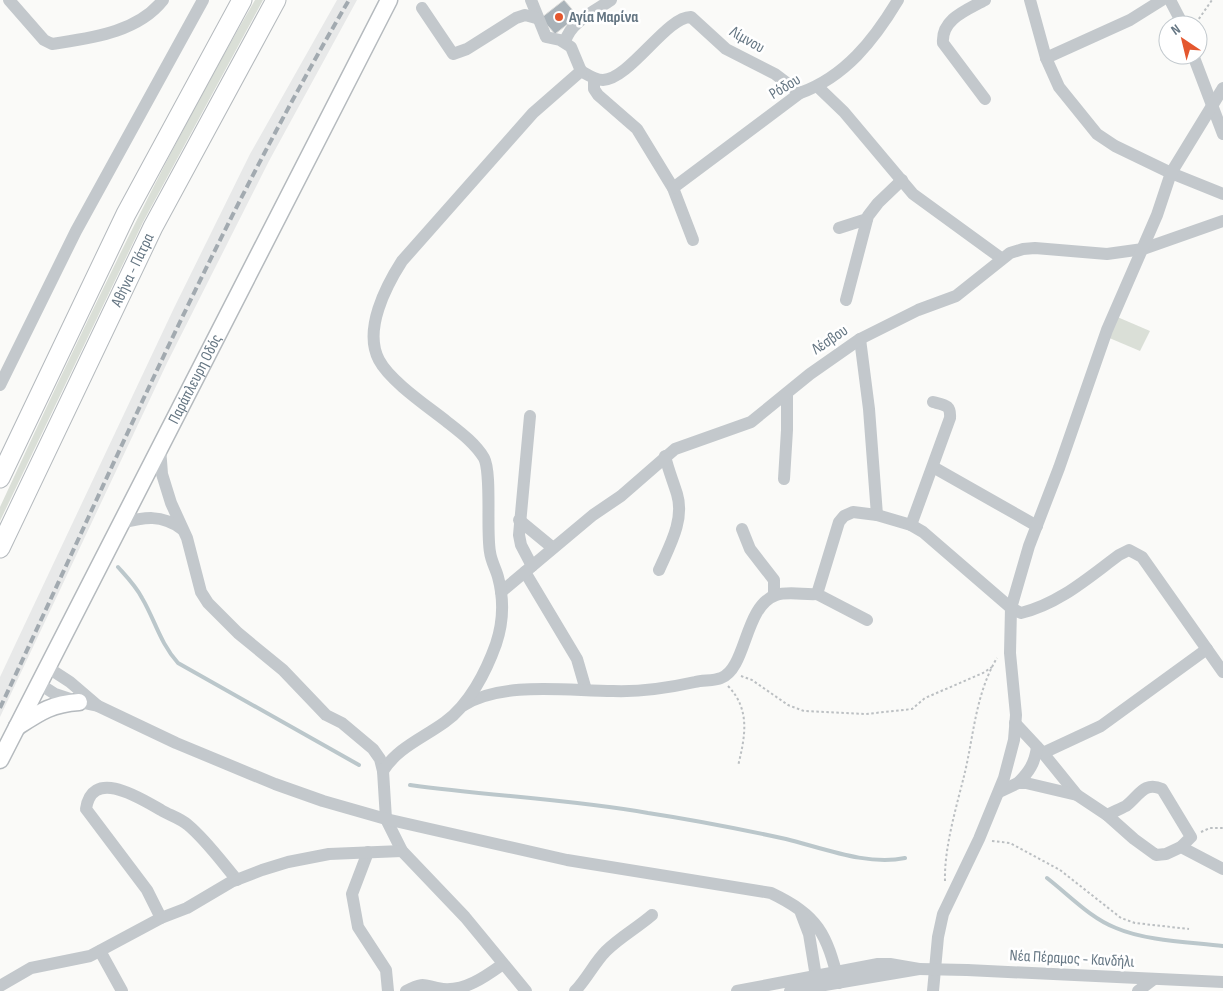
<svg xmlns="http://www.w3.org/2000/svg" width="1223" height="991" font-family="'Sofia Sans Condensed',sans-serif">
<rect width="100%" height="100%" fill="#fafaf8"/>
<!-- built -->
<polygon fill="#e8e9e9" points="337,0 357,0 269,161 167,363 0,717 0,677 15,645 174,308 250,154"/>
<!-- green -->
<g fill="#dadfd7">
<path d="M255 0H263L143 222 0 521V507C80 335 160 163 255 0Z"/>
<polygon points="1115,316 1150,331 1140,351 1107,337"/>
</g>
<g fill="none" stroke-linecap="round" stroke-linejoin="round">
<!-- stream -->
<g stroke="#bbc7cb" stroke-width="4">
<path d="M118 567C127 577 136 586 142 598 155 620 160 643 178 663L359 765"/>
<path d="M410 785C489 796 569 799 648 813 694 820 740 829 786 839 823 848 867 866 905 858"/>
<path d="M1047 878C1069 895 1090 918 1116 928 1146 941 1190 942 1223 946"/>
</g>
</g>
<!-- building -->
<polygon fill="#aab3b9" stroke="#dcdcda" points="564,0 578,16 555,34 541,18"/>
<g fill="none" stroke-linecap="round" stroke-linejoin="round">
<!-- major casing -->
<g stroke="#b5babe" stroke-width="19">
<g id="major">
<path d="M17 727C40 712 51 704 79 702"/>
<path id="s1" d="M0 760 389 0"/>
</g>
</g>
<!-- highway casing -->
<g stroke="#b4b9bd" stroke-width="21">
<g id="highway">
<polyline points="0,478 126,214 242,0"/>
<path id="s2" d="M0 548 153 227 276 0"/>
</g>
</g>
<!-- path -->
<g stroke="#bbbfc2" stroke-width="2" stroke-dasharray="2.5 2.5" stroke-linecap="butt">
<polyline points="1196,23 1212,0"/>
<polyline points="741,676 752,680 788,705 804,711 866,714 912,709 925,698 983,673 992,667"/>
<path d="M728 686C751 710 745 737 738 766"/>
<polyline points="1201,832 1210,828 1223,828"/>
<polyline points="992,841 1010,843 1060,870 1121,918 1135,923 1189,929"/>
<path d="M945 881C944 847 957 805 965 772 974 733 976 693 997 658"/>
</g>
<!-- minor -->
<g stroke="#c3c8cc" stroke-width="12">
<path d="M9 0 44 40 52 44C90 38 137 33 163 0"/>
<polyline points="531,0 546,37 560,40 571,47 581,71"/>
<polyline points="1030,0 1046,58 1059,87 1097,134 1115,146 1171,173 1223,194"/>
<polyline points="1170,0 1183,25"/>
<polyline points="422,8 453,54 467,49 516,18 525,15 536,18"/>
<path d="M565 42C570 22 595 11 611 0"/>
<polyline points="1193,55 1223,134"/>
<polyline points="1046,58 1130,20 1162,0"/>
<path d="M581 71C588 75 595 80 603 80 630 79 667 16 691 17L726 49 775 74 800 93"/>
<polyline points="594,79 594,89 598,95 637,129 673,188 693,240"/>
<polyline points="818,87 844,112 913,194 1001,258"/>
<path d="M985 99 943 43C941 19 967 10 985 0"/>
<path d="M673 188 800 93C845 77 874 40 898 0"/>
<polyline points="839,228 867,219"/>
<polyline points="846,300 868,216 878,203 902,180"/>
<polyline points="860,339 869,409 877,515"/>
<polyline points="0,385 76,231 203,0"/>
<polyline points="530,416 519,535 521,545 532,566"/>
<polyline points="160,448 162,474 171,503 187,538 201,592 208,603 238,633 283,670 326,715 342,723 373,749 380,759 383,771 386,819 402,851 465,917 526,991"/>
<polyline points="933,467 1037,526"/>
<polyline points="784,479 787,430 787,394"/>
<polyline points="519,520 553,548"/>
<path d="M121 523C145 517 161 514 182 529"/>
<path d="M911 525 950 418C951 405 945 405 933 402"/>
<polyline points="742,529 750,549 774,580 774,595"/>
<path d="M659 570C669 547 685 520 677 494 673 481 668 469 665 456"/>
<polyline points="525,572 577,659 586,690"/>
<polyline points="501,592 593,515 621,496 675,449 751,422 810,374 860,339 918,310 956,296 1010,253 1023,249 1035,248 1107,254 1143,249 1223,221"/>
<path d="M867 620 817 594 839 522 844 516 853 512 877 515 911 525 923 532 1011 608 1021 613C1059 604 1089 577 1119 555L1129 550 1142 557 1223 672"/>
<polyline points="47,667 70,682 98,706"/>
<path d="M38 683 55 694 79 702 98 706 176 743 275 784 323 801 386 819 567 860 771 893C819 916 826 933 839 983"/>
<path d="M464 705C504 681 568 691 613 691 641 692 668 688 695 682 703 680 714 681 721 678 747 668 744 606 776 595 788 591 805 595 817 594"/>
<polyline points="1015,723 1043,753 1077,795"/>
<polyline points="1043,753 1101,726 1207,649"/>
<path d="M383 771C397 748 423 738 445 722 469 705 486 672 496 644 503 623 504 599 498 577 496 569 491 561 490 552 486 531 492 473 484 458 475 443 460 432 446 421 427 406 390 381 379 360 363 330 386 286 402 261L533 113 581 71"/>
<path d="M1018 783C1029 772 1035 763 1037 747"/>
<polyline points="999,792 1018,783 1026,783 1077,795 1107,815 1134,839 1156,855 1166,854 1181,847 1223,869"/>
<path d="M1107 815C1113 812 1120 809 1126 806 1139 796 1144 781 1162 789L1191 837 1181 847"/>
<polyline points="368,852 352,894 358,927 386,970 388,991"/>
<polyline points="801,913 809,934 817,983"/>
<path d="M161 918 147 890 86 809C92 767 140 798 161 810 169 815 180 818 188 825 206 840 221 861 237 880"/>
<polyline points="100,951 122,991"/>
<polyline points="967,970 1223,982"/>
<polyline points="0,986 31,968 90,956 161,918 187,908 231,882 262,870 288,862 329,854 402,851"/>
<path d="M406 991C427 980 424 987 443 989 466 991 486 976 503 964"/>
<path d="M575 991C587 979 594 963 606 951 620 937 637 928 652 915"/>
<polyline points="737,991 878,964 890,964 919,969 790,991"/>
<polyline points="933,991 938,937 943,914 979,839 1004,778 1014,740 1016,715 1010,653 1011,608 1029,546 1059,468 1107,330 1157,215 1171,173 1223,88"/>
<polyline points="1138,991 1154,979"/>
</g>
<!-- major -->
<use href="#major" stroke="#fff" stroke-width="16"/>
<!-- highway -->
<use href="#highway" stroke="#fff" stroke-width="19"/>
<!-- rail -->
<path stroke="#a2aab0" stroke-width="4" stroke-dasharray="8 4" stroke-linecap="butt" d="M0 708C112 470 216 227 349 0"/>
<!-- minor-bridge -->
<polyline stroke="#c3c8cc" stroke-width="12" points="919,969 967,970"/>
</g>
<!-- markers -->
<circle fill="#e4572e" stroke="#fff" stroke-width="2" cx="559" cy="17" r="5"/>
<g text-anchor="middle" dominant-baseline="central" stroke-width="5" stroke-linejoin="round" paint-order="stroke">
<!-- poi labels -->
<g font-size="16" font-weight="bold" fill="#657683" stroke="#fff" text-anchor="start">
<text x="569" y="17">Αγία Μαρίνα</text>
</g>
<!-- street labels -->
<g font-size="16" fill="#657683" stroke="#fff">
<text transform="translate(747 40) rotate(30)">Λίμνου</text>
<text transform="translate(785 87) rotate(-31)">Ρόδου</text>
<text stroke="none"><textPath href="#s2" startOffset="308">Αθήνα - Πάτρα</textPath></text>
<text transform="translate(830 340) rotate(-34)">Λέσβου</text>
<text stroke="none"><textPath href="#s1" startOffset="428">Παράπλευρη Οδός</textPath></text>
<text transform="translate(1072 959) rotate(3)">Νέα Πέραμος - Κανδήλι</text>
</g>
</g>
<!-- north arrow -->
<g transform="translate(1183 40) rotate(325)"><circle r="24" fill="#ffffff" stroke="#c1c8cd"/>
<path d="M0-4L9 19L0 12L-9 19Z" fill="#e4572e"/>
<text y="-8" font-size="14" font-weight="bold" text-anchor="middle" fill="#657683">N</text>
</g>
</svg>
